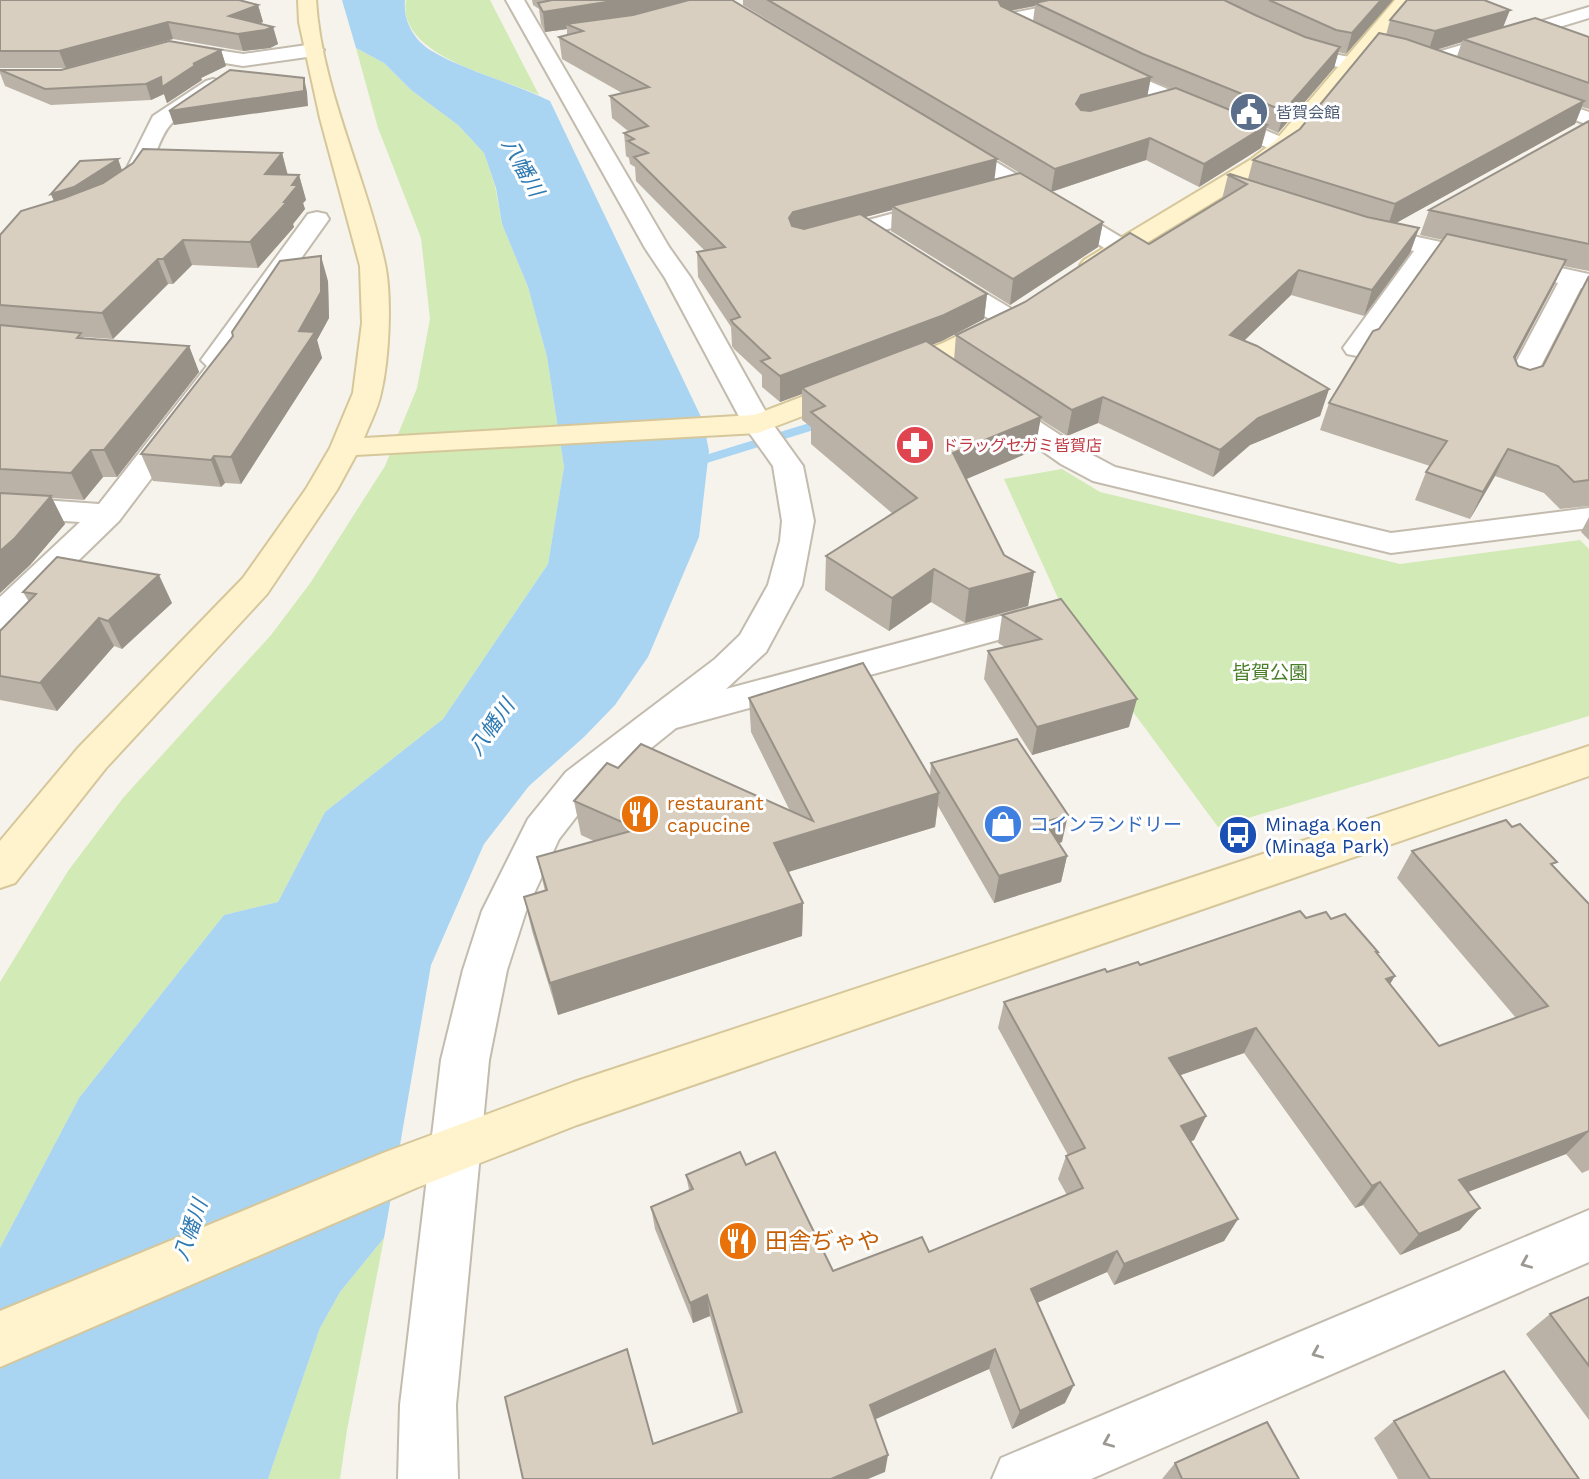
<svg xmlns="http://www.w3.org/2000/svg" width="1589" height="1479" font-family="'Work Sans','Noto Sans JP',sans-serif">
<rect width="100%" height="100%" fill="#f6f3ec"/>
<!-- green -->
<g fill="#d2eab5">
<path d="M406 0H490L539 95C500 77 396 56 406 0Z"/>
<polygon points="356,48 384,63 411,90 458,125 484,153 495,186 502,224 528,287 547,357 564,467 548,564 443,719 325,812 278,902 224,915 79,1098 0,1248 0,982 68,871 123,798 271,635 311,582 385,466 417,388 430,319 421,238 378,128"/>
<polygon points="1062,469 1100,492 1400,564 1580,540 1589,549 1589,716 1218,827 1072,629 1004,479"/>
<polygon points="384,1238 347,1430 340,1479 268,1479 320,1328 340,1292"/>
</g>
<!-- water -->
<path fill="#a9d4f2" d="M342 0H405C403 20 413 39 430 50 462 70 514 83 550 101L703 421 709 451 699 537 648 657 615 705 584 737 529 786 484 844 431 965 384 1238 340 1292 320 1328 268 1479H0V1248L79 1098 224 915 278 902 325 812 443 719 548 564 564 467 547 357 528 287 502 224 496 188 484 153 458 125 411 90 384 63 356 48Z"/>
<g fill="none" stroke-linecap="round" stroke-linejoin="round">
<!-- stream -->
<polygon fill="#a9d4f2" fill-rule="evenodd" points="829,417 833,418 833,424 694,467 686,467 684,464 686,461"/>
<!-- street casing -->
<g stroke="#c2bbae" stroke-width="4">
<g id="street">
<polygon points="506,0 524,0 669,247 691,278 772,423 803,466 814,521 802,585 766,652 726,689 1041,605 1053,609 1059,617 1053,625 676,728 594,794 559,839 526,911 507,970 489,1060 456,1405 458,1479 398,1479 400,1405 441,1060 463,970 482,911 528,819 566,772 715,659 740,635 768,585 780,541 782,521 773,466 743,424 665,278 645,248"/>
<polygon points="1079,0 1115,0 1106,5 1025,22 1046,35 1037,41 1000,24 998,20 1007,14"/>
<path d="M1190 0H1214L1329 53 1359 59 1362 63 1359 67C1325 76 1227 20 1193 4Z"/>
<polygon points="1589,7 1589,18 1435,65 1421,65 1418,61 1421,57"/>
<polygon points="171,43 243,54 314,44 324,50 314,56 243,66 164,53 161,49 164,45"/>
<polygon points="1101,61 1291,141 1294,146 1291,151 1275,151 1094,71 1091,67 1094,63"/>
<path d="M213 79 220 81 223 85C211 102 186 109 171 124 151 145 151 204 109 194L105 189 123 176 153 116 206 81Z"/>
<polygon points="1528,91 1589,112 1589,125 1521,101 1518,97 1521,93"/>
<polygon points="950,137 958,139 1129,242 1132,247 1129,252 1120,254 1111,252 942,149 939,144 942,139"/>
<polygon points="943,200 951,202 955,207 951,212 829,245 820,243 817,238 820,233"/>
<polygon points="317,212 326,214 329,219 233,354 240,361 119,521 12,625 0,629 0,597 80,522 0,517 0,497 99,504 207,366 201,360 308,214"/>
<polygon points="1362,225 1589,274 1589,290 1581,288 1528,391 1518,394 1508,391 1504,385 1558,283 1436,256 1367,354 1357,356 1347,354 1343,348 1414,251 1353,237 1350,232 1353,227"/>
<polygon points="941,269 950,272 1020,314 1023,320 1020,326 1010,328 1000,326 932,282 928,277 932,272"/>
<polygon points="995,396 1005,399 1083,450 1115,467 1391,533 1589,508 1589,528 1391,553 1093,481 1061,464 985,411 980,405 985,399"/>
<polygon points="1589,1210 1589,1262 1091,1479 992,1479 1001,1458"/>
</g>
</g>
<!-- secondary casing -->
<g stroke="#d6c79b" stroke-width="4">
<g id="secondary">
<path d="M298 0H316C321 88 367 179 385 264 392 297 389 360 381 393 378 408 370 423 364 438L754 415 943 343 992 319 1002 317 1012 319 1016 325 1012 331 963 355 758 433 356 455 337 490 267 594 106 768 15 883 0 888V841L78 748 243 578 306 489 330 448 353 393 362 323 360 266 320 118 299 22Z"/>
<polygon points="1395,0 1414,0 1291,151 1266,170 1102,270 1093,273 1084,270 1080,265 1084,260 1250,160 1275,141"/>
<polygon points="1589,746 1589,776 577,1125 416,1188 0,1367 0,1311 383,1153 574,1082"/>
</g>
</g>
<!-- street -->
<use href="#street" fill="#fff" fill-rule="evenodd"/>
<!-- secondary -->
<use href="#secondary" fill="#fff3cd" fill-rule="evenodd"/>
</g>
<!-- wall -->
<g fill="#bab2a6" fill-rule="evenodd">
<polygon points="0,0 246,2 258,5 263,22 259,23 273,27 278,44 270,48 243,51 173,39 66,68 0,68"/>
<path d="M532 0H732L995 179 1031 180 743 5V0H1393L1346 54 1338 52 1334 68 1278 133 1267 128 1261 148 1199 187 1146 160 1051 192 1103 222 1098 247 1010 305 891 231 892 210 865 217 987 294 984 319 942 341 931 345 954 360 956 335 1149 244 1222 199 1228 175 1248 179 1253 160 1300 129 1386 35 1390 20 1503 28 1589 37V109L1582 107 1575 124 1396 223 1419 228 1410 253 1364 316 1291 295 1244 341 1329 389 1320 416 1250 445 1213 477 1098 423 1067 436 1040 419 1035 450 966 479 1004 555 1034 572 1028 606 965 623 931 602 889 631 825 590 826 556 893 514 811 444V427L802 420V394L780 402 762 387V375L734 349 732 346 731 327 698 277 697 252 705 251 636 181 635 167 630 164 629 158 626 156 624 133 628 131 612 118 610 96 622 93 562 59 559 37 567 35V29L545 32 541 24 539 9 533 5ZM1035 6 1033 21 1011 11ZM1462 42 1457 56 1437 50ZM1150 80 1172 89 1147 96Z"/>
<polygon points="221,50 226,66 201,78 202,80 167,103 164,94 151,100 51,105 5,86 0,73 0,70 61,70"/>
<polygon points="1589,121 1589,271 1563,266 1554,285 1515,359 1518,366 1530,370 1543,366 1589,276 1589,506 1560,509 1544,493 1495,476 1470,519 1415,500 1426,472 1430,466 1320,430 1329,403 1379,329 1443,240 1420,235 1429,210"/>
<polygon points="282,153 288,175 299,175 306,200 303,203 305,209 293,224 294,227 258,268 192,265 173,284 168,284 113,339 83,337 84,338 189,346 199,372 117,477 103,477 84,500 52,498 65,524 30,565 0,593 0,235 54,201 51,194 118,159 122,170"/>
<polygon points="328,281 329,318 317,340 322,358 241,484 225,483 221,487 153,481 141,454"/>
<polygon points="1589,517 1589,540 1581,532"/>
<polygon points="23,592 172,603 122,649 114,646 57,711 0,700 0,631 29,602"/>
<polygon points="1061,599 1129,727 1032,755 984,679 988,651 1005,647 998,643 1002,615"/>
<polygon points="749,698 930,776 931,763 1062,842 1059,843 1067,856 1061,882 994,903 938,806 935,827 788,872 803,903 802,936 558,1015 532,931 524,897 545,891 537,857 594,841 581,835 574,801 790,811 751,732"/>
<polygon points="1412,851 1554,867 1589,904 1589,1170 1582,1173 1566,1154 1468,1192 1460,1230 1400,1255 1363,1205 1355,1208 1244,1053 1180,1075 1206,1116 1194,1140 1190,1142 1238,1219 1224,1241 1114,1285 1107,1272 1037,1303 1065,1403 1012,1429 989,1369 875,1419 885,1472 654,1444 738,1414 710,1316 693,1323 655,1229 651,1207 689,1190 686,1175 746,1165 833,1271 929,1252 1067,1195 1058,1179 1066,1156 1068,1155 998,1028 1004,1002 1107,972 1140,965 1306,918 1331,919 1377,954 1390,984 1439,1046 1516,1018 1397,878"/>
<polygon points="1589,1297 1589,1420 1526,1334 1550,1314"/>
<polygon points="1394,1421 1579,1479 1398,1479 1374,1438"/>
<polygon points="1175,1463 1299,1479 1162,1479"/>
</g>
<!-- shaded-wall -->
<g fill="#979187">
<polygon points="619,0 698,0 632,18 566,24 567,29 545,32 543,12"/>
<polygon points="997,0 1065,0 1035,3 1035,6 1006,11 995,19"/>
<polygon points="1381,0 1393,0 1346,54 1352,33"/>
<polygon points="258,5 263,22 234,33 229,16"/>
<polygon points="1510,10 1502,30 1463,39 1462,42 1428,52 1435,31"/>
<polygon points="168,22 173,39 66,68 59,51"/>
<polygon points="273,27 278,44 270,48 243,51 238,34"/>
<polygon points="1340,47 1334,68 1278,133 1284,111"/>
<polygon points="221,50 226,66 201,78 202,80 167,103 164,94 151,100 146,84"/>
<polygon points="1151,77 1147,98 1073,126 1076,104 1081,95"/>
<polygon points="304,78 307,92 308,106 174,125 169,111"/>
<polygon points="1584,101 1575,124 1387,228 1395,204"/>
<polygon points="1267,125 1261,148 1199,187 1204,164"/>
<polygon points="1150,138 1146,160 1051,192 1055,169"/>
<polygon points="282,153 288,177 265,174"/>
<polygon points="118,159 122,171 79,200 56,206 51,194"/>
<polygon points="997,159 994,183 892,206 892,210 793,236 789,218 793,212"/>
<polygon points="299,175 306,200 303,203 305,209 293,224 294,227 258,268 250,242"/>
<polygon points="1103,222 1098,247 1010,305 1013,279"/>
<polygon points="1419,228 1410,253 1364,316 1372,290"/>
<polygon points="183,240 192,265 173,284 163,259"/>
<polygon points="321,256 328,281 329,318 317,340 322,358 241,484 231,457 299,331"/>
<polygon points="158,259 168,284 113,339 102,313"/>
<polygon points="1566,260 1554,285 1502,384 1514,357"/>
<polygon points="1299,270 1291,295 1223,361 1230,335"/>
<polygon points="987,294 984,319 942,341 807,392 802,388 802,394 780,402 780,376"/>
<polygon points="189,346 199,372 117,477 104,450"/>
<polygon points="1329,389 1320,416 1250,445 1213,477 1220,450 1258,418"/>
<polygon points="1103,397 1098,423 1067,436 1072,410"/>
<polygon points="1041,417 1035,450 950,486 953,453"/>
<polygon points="1508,449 1495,476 1470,519 1483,492"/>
<polygon points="91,450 103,477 84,500 71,473"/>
<polygon points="214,456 225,483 221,487 211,460"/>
<polygon points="51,496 65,524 30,565 0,593 0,551"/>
<polygon points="934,569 931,602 889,631 892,598"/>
<polygon points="1034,572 1028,606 965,623 969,589"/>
<polygon points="159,575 172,603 122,649 108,621"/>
<polygon points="99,618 114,646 57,711 40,683"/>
<polygon points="1137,699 1129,727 1032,755 1037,727"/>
<polygon points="939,793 935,827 775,876 774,843"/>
<polygon points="1068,815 1062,842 1039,849 1045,822"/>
<polygon points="1067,856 1061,882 994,903 999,876"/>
<polygon points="803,903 802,936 558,1015 550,983"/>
<polygon points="1395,976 1379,1002 1386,979"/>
<polygon points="1256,1028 1244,1053 1158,1083 1169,1058"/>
<polygon points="1206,1116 1194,1140 1170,1150 1181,1126"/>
<polygon points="1589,1131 1566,1154 1439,1203 1459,1180"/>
<polygon points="1380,1182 1363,1205 1355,1208 1372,1186"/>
<polygon points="1480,1208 1460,1230 1400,1255 1419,1234"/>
<polygon points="1238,1219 1224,1241 1114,1285 1124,1264"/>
<polygon points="1117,1251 1107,1272 1023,1309 1031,1289"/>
<polygon points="707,1295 710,1316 693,1323 690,1303"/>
<polygon points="995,1349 989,1369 867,1423 870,1405"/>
<polygon points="1074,1385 1065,1403 1012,1429 1020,1411"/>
<polygon points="888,1455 885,1472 868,1479 831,1479"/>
</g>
<!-- building -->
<g fill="#d8cfc1" stroke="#979187" stroke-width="2">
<polygon points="0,0 239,0 258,5 229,16 273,27 265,30 238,34 168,22 59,51 0,51"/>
<polygon points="552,0 619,0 543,12 538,3"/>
<polygon points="689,0 732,0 997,159 793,212 789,218 792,226 804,229 860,214 987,294 944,315 780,376 761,361 770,358 733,323 731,320 740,317 697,252 725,247 634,157 648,153 628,141 634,139 624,133 648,126 610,96 649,87 559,37 583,31 566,24 633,15"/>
<polygon points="768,0 998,0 1001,6 1151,77 1081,95 1076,104 1081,110 1090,111 1176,88 1267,125 1204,164 1150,138 1055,169"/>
<polygon points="1049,0 1224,0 1255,15 1305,37 1340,47 1284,111 1143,54 1035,3"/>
<polygon points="1269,0 1381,0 1352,33 1336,30"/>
<polygon points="1407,0 1484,0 1510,10 1435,31 1390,20"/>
<polygon points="1535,18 1589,37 1589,83 1463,39"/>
<polygon points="1379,33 1406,39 1584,101 1395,204 1253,160 1300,129"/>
<polygon points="169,41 221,50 193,64 197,64 162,87 161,77 146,84 45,89 0,70 61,70"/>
<polygon points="230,70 304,78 304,91 169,111"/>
<polygon points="1589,121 1589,244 1429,210"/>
<polygon points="143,149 282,153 265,174 299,175 292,185 298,185 284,202 287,202 250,242 183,240 163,259 158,259 102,313 0,305 0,235 21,211 64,198 103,183 133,163"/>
<polygon points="118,159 74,187 51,194 80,161"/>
<polygon points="1020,173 1103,222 1013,279 892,206"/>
<polygon points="1230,174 1367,217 1419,228 1372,290 1299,270 1230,335 1257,346 1329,389 1258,418 1220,450 1103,397 1072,410 956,335 1025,302 1130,233 1149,244 1247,184 1228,175"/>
<polygon points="1447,234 1566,260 1514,357 1518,366 1530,370 1543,366 1589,276 1589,480 1574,482 1558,466 1508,449 1483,492 1426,472 1447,441 1329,403 1373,331 1379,329"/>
<polygon points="321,256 321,292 299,331 315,332 231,457 214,456 211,460 141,454 233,336 232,332 280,261"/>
<polygon points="0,325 81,333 77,338 189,346 104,450 91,450 71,473 0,469"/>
<polygon points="926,341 1041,417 953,453 1004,555 1034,572 969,589 934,569 892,598 826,556 917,498 811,412 825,406 802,388"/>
<polygon points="0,493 51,496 15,538 0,551"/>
<polygon points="57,557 159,575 108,621 99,618 40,683 0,676 0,631 36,594 23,592"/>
<polygon points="1061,599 1137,699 1037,727 988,651 1041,639 1002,615"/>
<polygon points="863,663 939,793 774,843 803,903 550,983 524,897 547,890 537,857 638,829 574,801 607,763 618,768 641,744 813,821 749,698"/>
<polygon points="1017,739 1068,815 1045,822 1067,856 999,876 931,763"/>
<polygon points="1506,820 1512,827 1520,824 1557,862 1551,864 1589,904 1589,1131 1459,1180 1480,1208 1419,1234 1380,1182 1372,1186 1256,1028 1169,1058 1206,1116 1181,1126 1238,1219 1124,1264 1117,1251 1031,1289 1074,1385 1020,1411 995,1349 870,1405 888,1455 831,1479 523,1479 505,1397 627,1349 653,1444 742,1412 707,1295 690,1303 651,1207 693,1189 686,1175 740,1152 746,1165 775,1152 833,1271 922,1237 929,1252 1083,1188 1066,1156 1085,1148 1004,1002 1105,969 1107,972 1138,962 1140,965 1300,911 1306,918 1326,912 1331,919 1345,914 1378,952 1376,952 1395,976 1386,979 1439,1046 1548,1006 1412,851"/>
<polygon points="1589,1297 1589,1366 1550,1314"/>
<polygon points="1504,1371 1579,1479 1430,1479 1394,1421"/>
<polygon points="1267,1422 1299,1479 1182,1479 1175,1463"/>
</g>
<!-- one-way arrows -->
<defs><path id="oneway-chevron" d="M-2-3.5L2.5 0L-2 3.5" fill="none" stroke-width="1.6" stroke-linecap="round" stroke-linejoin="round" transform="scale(1.75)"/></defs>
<g stroke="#9c9892">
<use href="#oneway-chevron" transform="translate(1526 1263) rotate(157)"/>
<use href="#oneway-chevron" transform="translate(1317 1353) rotate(157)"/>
<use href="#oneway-chevron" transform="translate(1108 1442) rotate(157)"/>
</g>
<!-- icons -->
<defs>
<g id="civic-disc" transform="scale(2.0125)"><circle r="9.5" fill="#5c6f8a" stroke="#fff"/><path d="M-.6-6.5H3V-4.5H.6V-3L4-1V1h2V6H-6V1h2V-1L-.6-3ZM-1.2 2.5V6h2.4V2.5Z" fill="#fff"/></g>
<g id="pharmacy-disc" transform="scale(2.0125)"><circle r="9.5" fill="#e0444e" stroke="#fff"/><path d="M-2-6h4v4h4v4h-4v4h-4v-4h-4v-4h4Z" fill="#fff"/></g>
<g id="restaurant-disc" transform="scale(2.0125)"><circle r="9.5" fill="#e8710a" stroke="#fff"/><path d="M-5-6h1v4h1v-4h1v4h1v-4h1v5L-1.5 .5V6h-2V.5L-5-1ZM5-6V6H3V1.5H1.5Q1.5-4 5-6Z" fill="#fff"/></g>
<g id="shop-disc" transform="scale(2.0125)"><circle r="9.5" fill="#3f7fe0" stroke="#fff"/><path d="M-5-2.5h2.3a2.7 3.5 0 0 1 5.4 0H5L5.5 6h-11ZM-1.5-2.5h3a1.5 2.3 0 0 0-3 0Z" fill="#fff"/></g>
<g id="bus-disc" transform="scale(2.0125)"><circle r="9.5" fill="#1a4fb4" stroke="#fff"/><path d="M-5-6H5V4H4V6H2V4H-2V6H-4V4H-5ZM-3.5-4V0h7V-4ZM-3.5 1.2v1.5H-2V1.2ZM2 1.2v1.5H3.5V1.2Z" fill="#fff"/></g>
</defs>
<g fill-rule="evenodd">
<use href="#civic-disc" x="1249" y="112"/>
<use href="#pharmacy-disc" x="915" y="445"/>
<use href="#restaurant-disc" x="640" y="814"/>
<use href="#shop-disc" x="1003" y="824"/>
<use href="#bus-disc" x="1238" y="835"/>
<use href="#restaurant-disc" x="738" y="1241"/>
</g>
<g text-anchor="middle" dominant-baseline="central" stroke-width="6" stroke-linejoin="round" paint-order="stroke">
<!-- far-service labels -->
<g font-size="16" fill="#4e5e75" stroke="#fff" text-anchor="start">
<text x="1276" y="112">皆賀会館</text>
</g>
<!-- far-health labels -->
<g font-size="16" fill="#be3a42" stroke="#fff" text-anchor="start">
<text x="942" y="445">ドラッグセガミ皆賀店</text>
</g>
<!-- park labels -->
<g font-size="19" fill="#4a7f2a" stroke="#fff">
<text x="1270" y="672">皆賀公園</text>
</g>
<!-- food labels -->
<g font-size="19" fill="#c56008" stroke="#fff" text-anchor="start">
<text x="667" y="803">restaurant<tspan x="667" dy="22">capucine</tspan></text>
</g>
<!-- shop labels -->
<g font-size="19" fill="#366cbe" stroke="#fff" text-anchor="start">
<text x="1030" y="824">コインランドリー</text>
</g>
<!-- transit labels -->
<g font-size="19" fill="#164399" stroke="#fff" text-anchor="start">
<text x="1265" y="824">Minaga Koen<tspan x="1265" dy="22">(Minaga Park)</tspan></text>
</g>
<!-- water labels -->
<g font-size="21" font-style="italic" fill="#2e7ab2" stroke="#fff">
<text transform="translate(523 167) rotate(61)">八幡川</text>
<text transform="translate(491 727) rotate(-55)">八幡川</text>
<text transform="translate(190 1230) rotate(-71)">八幡川</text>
</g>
<!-- near-food labels -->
<g font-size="23" fill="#c56008" stroke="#fff" text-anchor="start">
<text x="765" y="1241">田舎ぢゃや</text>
</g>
</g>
</svg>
